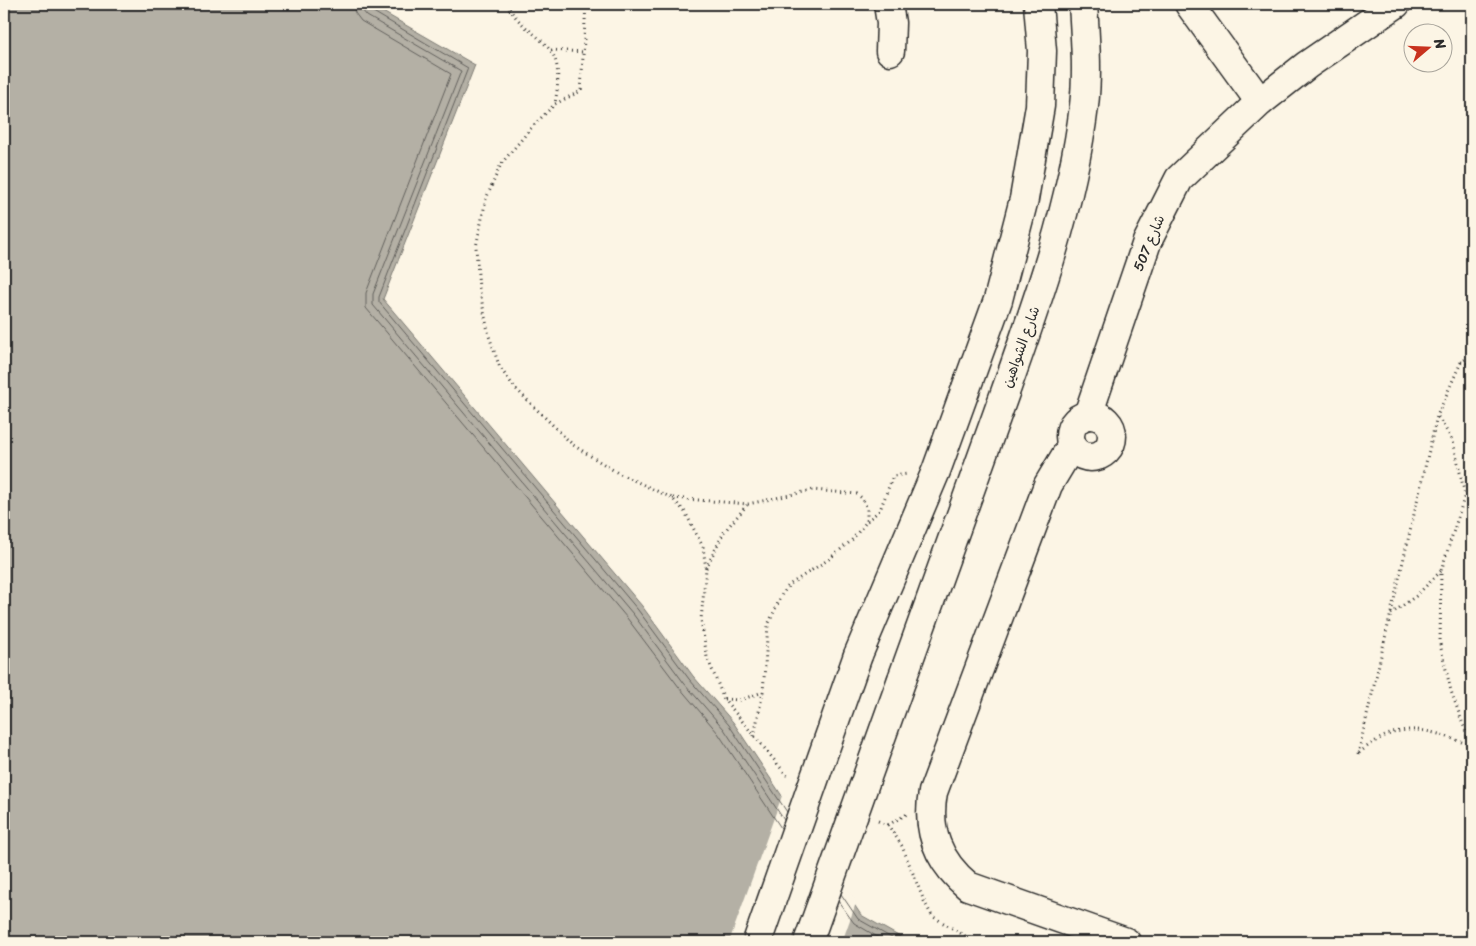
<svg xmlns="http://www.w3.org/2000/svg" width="1476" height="946" font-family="Sriracha,'Playpen Sans Arabic',sans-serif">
<rect width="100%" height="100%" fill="#fcf5e5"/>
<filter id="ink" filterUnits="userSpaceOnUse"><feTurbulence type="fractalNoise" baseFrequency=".02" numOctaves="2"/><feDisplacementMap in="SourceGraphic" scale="10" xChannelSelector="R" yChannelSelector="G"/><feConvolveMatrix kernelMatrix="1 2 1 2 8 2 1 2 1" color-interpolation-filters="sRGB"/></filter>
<g filter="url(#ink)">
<!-- water -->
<polygon fill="#b4b0a5" stroke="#7d7b74" points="4,4 369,4 475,65 383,299 642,606 693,676 733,722 861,915 909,942 4,942"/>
<!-- pier -->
<polygon fill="#fcf5e5" points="783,793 856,903 842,942 729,942"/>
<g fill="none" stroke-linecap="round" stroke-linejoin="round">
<!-- shore -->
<g stroke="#62605c" stroke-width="1">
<polyline points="353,4 355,13 361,21 451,74 366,293 366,308 627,618 679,687 718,733 781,828"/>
<polyline points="361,4 362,10 367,16 461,71 373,294 373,305 633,614 684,683 724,729 784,820"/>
<polyline points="367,4 370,10 468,68 379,297 379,302 638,610 689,679 729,725 787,812"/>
<polyline points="841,894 858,919 899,942"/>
<polyline points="838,901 854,923 886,942"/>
</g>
<!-- minor casing -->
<g stroke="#2b2b2b" stroke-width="31">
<g id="minor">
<polyline points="888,4 891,23 890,51"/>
<polyline points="1189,4 1260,102"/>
<polyline points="1088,415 1147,242 1179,179 1260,102 1307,65 1396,4"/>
<circle cx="1091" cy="436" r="21"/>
<path d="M1072 445 1048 485 933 792C926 831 938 861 968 886L1126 942"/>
<polyline points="858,655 936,471 998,300 1024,199 1040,106 1042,51 1038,4"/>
<path d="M902 679C933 591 965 503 997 415 1033 314 1071 213 1084 106 1088 72 1085 37 1083 4"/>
</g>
</g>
<!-- path -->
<g stroke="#2b2b2b" stroke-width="3" stroke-dasharray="1 4" stroke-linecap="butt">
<path d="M507 4C518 26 536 32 550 50 561 63 558 88 555 103"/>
<polyline points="586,4 581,91 555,104 532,127 501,164 486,199 476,247 479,288 489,336 500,368 515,388 573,445 618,473 672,498 685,512 703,547 706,569 701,620 707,657 724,699 789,778"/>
<polyline points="551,50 583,52"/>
<polyline points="1461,362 1472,365"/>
<polyline points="1438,417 1453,441 1465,495"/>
<polyline points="1472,485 1465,495 1441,571 1440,644 1451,691 1472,749"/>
<polyline points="673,498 748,504 813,490 857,494 863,499 867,509 867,521 851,541 829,559 789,585 782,594 768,625 763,692 754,736"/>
<polyline points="867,521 880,510 893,476 908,474"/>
<polyline points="706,568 724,532 747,505"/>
<polyline points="1391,614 1416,596 1441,571"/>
<polyline points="724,699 740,700 763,692"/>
<path d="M1359 753C1399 720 1424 727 1469 745"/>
<polyline points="1358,754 1437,416 1461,362 1472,355"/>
<polyline points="878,821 888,825 902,846 924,901 932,916 975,942"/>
<polyline points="888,825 907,814"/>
</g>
<!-- minor -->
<use href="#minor" stroke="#fcf5e5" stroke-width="28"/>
<!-- minor-bridge casing -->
<g stroke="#2b2b2b" stroke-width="31" stroke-linecap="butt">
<g id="minor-bridge">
<polyline points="757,942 858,655"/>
<polyline points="808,942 902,679"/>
</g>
</g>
<!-- minor-bridge -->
<use href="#minor-bridge" stroke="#fcf5e5" stroke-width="28"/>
</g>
</g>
<g text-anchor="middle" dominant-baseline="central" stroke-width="4" stroke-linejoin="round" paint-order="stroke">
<!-- street labels -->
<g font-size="14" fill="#2b2b2b" stroke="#fcf5e5">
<text transform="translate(1149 243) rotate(-67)">شارع 507</text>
<text transform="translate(1021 347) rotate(-70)">شارع الشواهين</text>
</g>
</g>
<!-- margin -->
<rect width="1476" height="946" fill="none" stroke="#fcf5e5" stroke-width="20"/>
<rect x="10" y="10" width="1456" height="926" fill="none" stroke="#2b2b2b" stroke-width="2" filter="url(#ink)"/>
<!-- north arrow -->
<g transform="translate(1428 48) rotate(71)"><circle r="24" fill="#fcf5e5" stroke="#a8a49b"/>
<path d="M0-4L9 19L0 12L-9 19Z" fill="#c8321e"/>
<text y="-8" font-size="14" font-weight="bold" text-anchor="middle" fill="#2b2b2b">N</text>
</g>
</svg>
